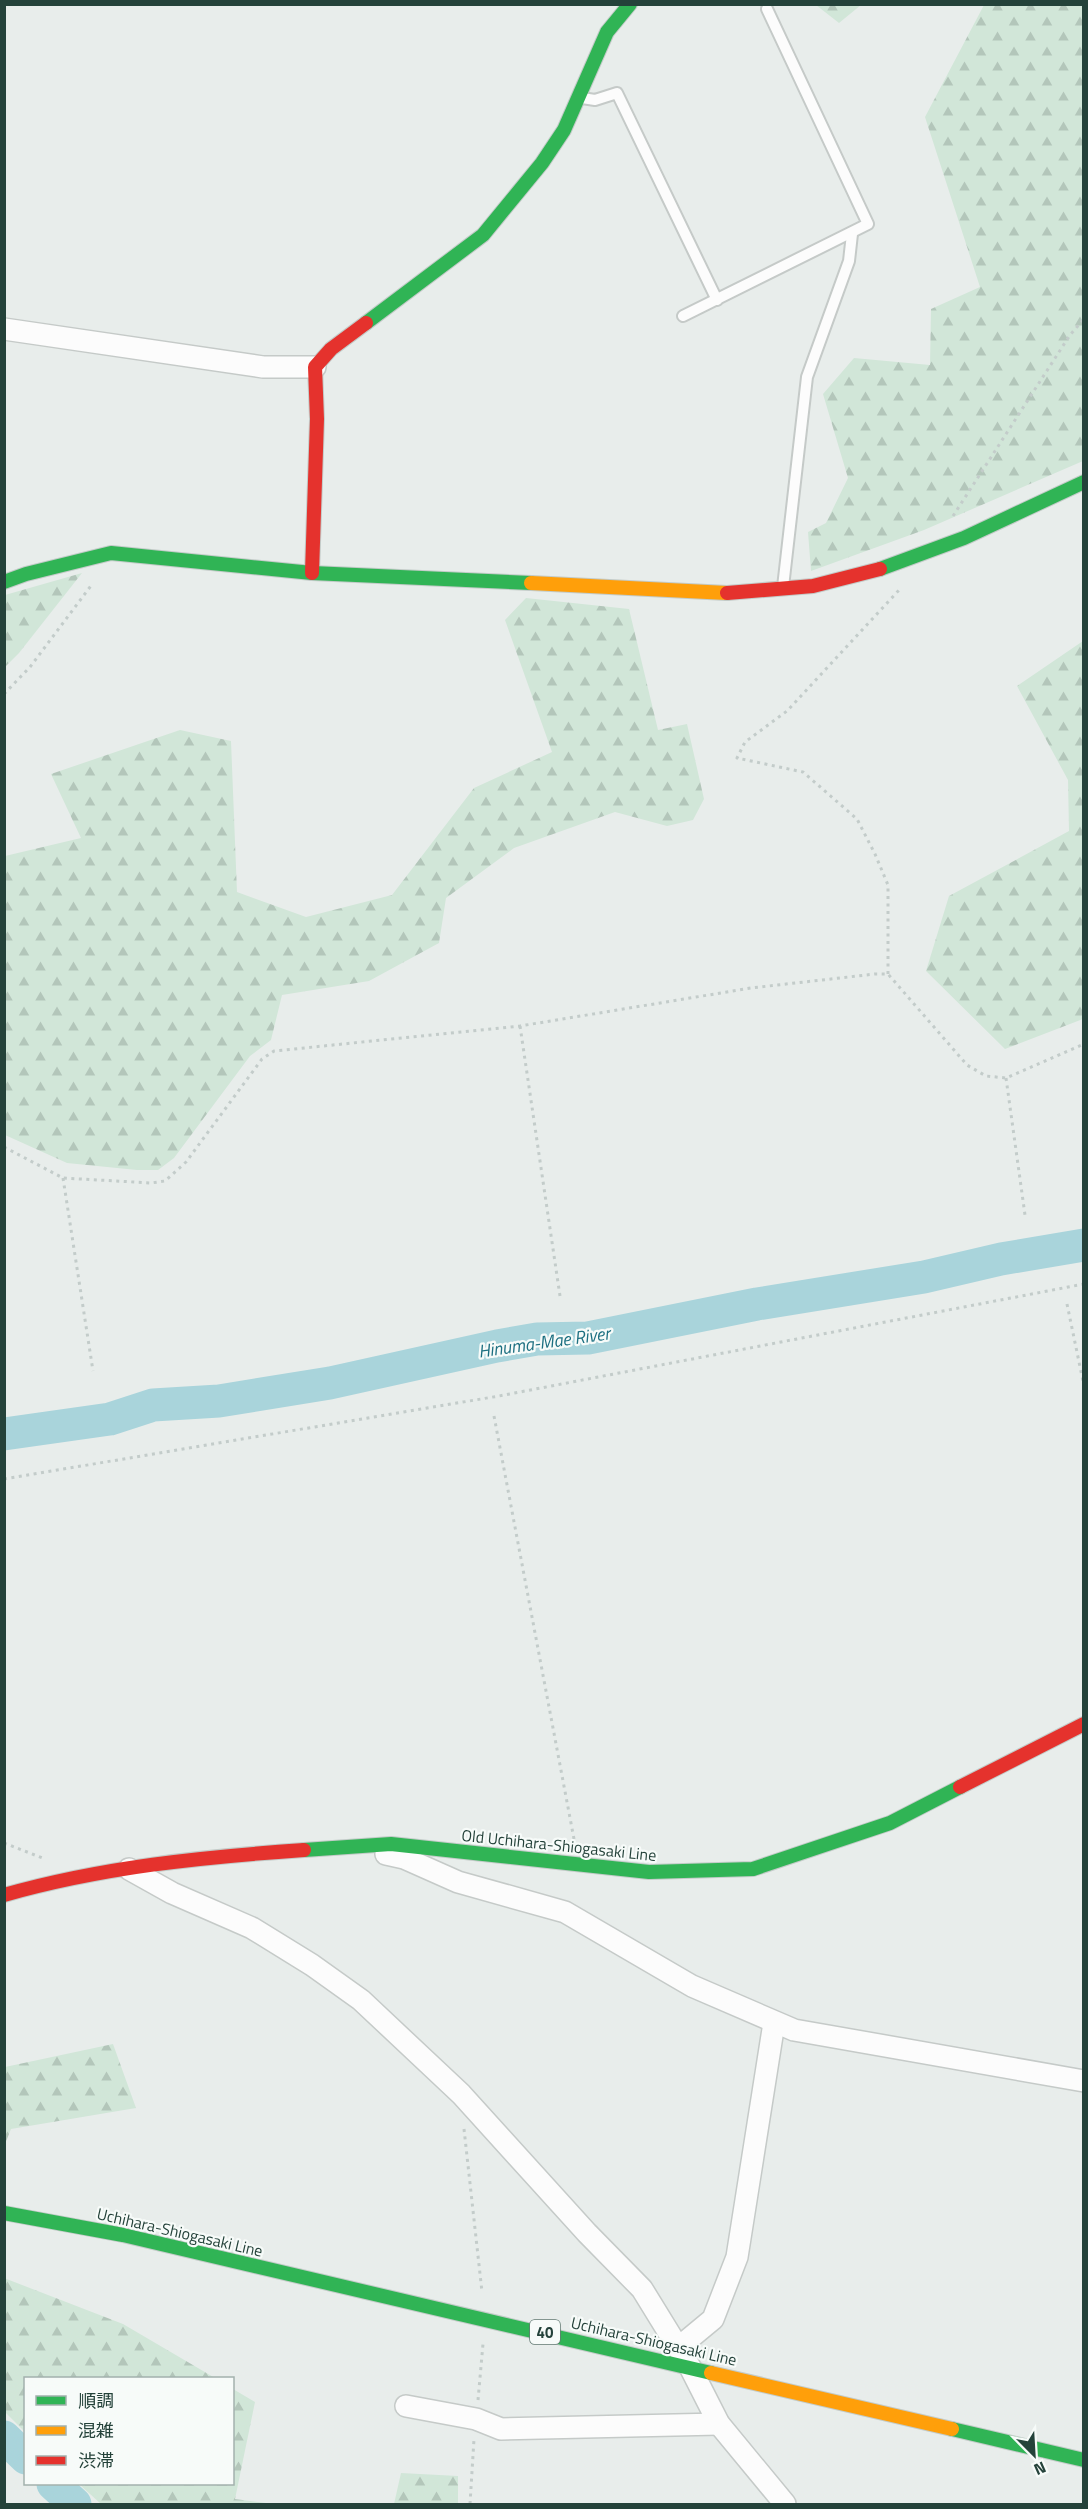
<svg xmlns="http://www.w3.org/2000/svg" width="1088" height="2509" font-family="'Titillium Web','Noto Sans JP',sans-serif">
<defs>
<pattern id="forest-firs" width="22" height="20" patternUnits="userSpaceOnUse" patternTransform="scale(1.5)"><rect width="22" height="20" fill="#d1e6d8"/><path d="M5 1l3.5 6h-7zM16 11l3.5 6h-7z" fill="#b3c6ba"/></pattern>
</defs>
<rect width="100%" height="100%" fill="#e8edeb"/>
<!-- forest -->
<g fill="url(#forest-firs)">
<polygon points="816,5 861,5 839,23"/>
<polygon points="984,5 1083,5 1083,461 924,530 811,571 808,532 826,523 848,478 823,394 854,358 930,365 931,309 980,287 925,117"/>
<polygon points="82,573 19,653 5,667 5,595"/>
<polygon points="526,598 629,609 658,730 687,724 704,799 693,820 667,826 615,812 514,848 446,898 439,943 369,981 282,995 271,1040 250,1056 174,1158 158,1170 137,1170 67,1163 5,1135 5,856 81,838 51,774 180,730 231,741 237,892 306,917 392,895 474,788 552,752 505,620"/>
<polygon points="1083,641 1083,1019 1005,1049 926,971 949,896 1069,831 1068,780 1017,686"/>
<polygon points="113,2044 136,2108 11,2129 5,2144 5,2067"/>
<polygon points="4,2278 123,2324 215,2378 26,2378 25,2432 5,2412"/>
<polygon points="233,2389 255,2402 235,2499 274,2504 101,2504 79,2484 232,2484"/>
<polygon points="401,2473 458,2476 458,2504 394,2504"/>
</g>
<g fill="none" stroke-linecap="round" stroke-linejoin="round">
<!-- river -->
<g stroke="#a9d4db" stroke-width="33">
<polyline points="4,1434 110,1419 153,1405 219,1401 330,1383 497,1346 537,1339 588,1338 757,1304 924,1277 1001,1259 1084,1245"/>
<polyline points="4,2437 26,2458"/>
<polyline points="53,2484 75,2504"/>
</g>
<!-- lane casing -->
<g stroke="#c5cac8" stroke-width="14">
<g id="lane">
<polyline points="582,98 595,100 617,93 717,300"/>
<polyline points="683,316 868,224 767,9"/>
<polyline points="783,587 807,377 849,261 852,234"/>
</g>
</g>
<!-- street casing -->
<g stroke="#c5cac8" stroke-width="24">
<g id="street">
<polyline points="4,329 263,367 315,367"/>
<polyline points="386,1854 404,1858 458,1882 565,1912 692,1986 794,2030 1084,2081"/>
<polyline points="129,1869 172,1893 252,1928 312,1965 361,2000 461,2094 587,2233 642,2289 690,2367 719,2424 785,2504"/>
<polyline points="678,2348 713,2319 737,2257 774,2023"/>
<polyline points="406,2406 476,2419 501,2429 719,2424"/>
</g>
</g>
<!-- fast casing -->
<g stroke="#c3cbc8" stroke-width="16">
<g id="fast">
<polyline points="366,323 483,235 542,163 564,130 607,32 630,4"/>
<polyline points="880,569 964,538 1084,482"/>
<polyline points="4,582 26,574 111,553 312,573 531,583"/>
<polyline points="304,1850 391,1844 649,1872 753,1869 890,1823 960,1787"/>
<polyline points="4,2213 123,2235 711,2373"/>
<polyline points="952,2429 1084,2460"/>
</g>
</g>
<!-- slow casing -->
<g stroke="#c3cbc8" stroke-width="16">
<g id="slow">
<polyline points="531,583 727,593"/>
<polyline points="711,2373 952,2429"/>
</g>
</g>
<!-- jam casing -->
<g stroke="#c3cbc8" stroke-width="16">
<g id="jam">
<polyline points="312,573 317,419 315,367 331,349 366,323"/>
<polyline points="727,593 813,586 880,569"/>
<polyline points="960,1787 1084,1724"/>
<path d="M4 1895C102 1867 203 1857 304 1850"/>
</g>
</g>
<!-- path -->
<g stroke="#c3ccca" stroke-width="3" stroke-dasharray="3 4.5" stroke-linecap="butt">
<polyline points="953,516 1070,335 1084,319"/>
<polyline points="4,694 30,667 93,583"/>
<polyline points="888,974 888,885 875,854 857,819 803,772 737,758 745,742 787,711 900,589"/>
<polyline points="520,1026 560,1296"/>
<polyline points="1006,1078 1025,1215"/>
<polyline points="4,1147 63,1178 151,1183 165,1181 186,1162 262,1059 274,1051 520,1026 751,988 875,974 888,974 967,1065 986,1076 1006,1078 1084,1044"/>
<polyline points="63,1178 93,1371"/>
<polyline points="1067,1304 1084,1386"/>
<polyline points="494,1416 574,1839"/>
<polyline points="4,1479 499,1396 1084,1284"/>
<polyline points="4,1843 45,1859"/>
<polyline points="464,2129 482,2292"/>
<polyline points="478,2400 483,2344"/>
<polyline points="470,2504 474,2439"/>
</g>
<!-- lane -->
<use href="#lane" stroke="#fcfcfc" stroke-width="10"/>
<!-- street -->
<use href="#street" stroke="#fcfcfc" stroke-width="21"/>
<!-- fast -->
<use href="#fast" stroke="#30b455" stroke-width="14"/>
<!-- slow -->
<use href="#slow" stroke="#ff9f0a" stroke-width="14"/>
<!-- jam -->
<use href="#jam" stroke="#e5322d" stroke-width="14"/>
</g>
<g text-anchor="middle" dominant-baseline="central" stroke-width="4.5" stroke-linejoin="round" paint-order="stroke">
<!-- shield labels -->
<rect fill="#f7fbf9" stroke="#637a73" stroke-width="1.5" x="530" y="2320" width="30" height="24" rx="4.5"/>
<g font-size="15" font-weight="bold" fill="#24423a">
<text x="545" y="2332">40</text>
</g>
<!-- street labels -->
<g font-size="16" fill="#24423a" stroke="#f7fbf9">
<text transform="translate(559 1845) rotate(6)">Old Uchihara-Shiogasaki Line</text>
<text transform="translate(180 2232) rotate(13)">Uchihara-Shiogasaki Line</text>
<text transform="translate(654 2341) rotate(13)">Uchihara-Shiogasaki Line</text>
</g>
<!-- water labels -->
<g font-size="18" font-style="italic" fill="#1c6f80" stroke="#f7fbf9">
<text transform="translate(544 1342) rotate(-8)">Hinuma-Mae River</text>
</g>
</g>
<!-- border -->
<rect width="1088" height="2509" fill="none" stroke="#24423a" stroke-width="12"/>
<!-- legend -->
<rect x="24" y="2377" width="210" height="108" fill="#f7fbf9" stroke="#a3b1ad" stroke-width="1.5"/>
<rect x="36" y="2396" width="30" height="9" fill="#30b455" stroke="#a3b1ad" stroke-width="1.5"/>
<text x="78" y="2407" font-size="18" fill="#24423a">順調</text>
<rect x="36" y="2426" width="30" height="9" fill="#ff9f0a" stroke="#a3b1ad" stroke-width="1.5"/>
<text x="78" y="2437" font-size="18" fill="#24423a">混雑</text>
<rect x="36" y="2456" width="30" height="9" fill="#e5322d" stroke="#a3b1ad" stroke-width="1.5"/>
<text x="78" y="2467" font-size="18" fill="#24423a">渋滞</text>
<!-- north arrow -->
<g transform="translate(1034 2455) rotate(156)" stroke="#f7fbf9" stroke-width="4.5" paint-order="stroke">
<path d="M0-4.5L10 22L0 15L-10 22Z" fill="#24423a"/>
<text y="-9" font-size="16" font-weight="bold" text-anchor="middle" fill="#24423a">N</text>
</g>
</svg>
